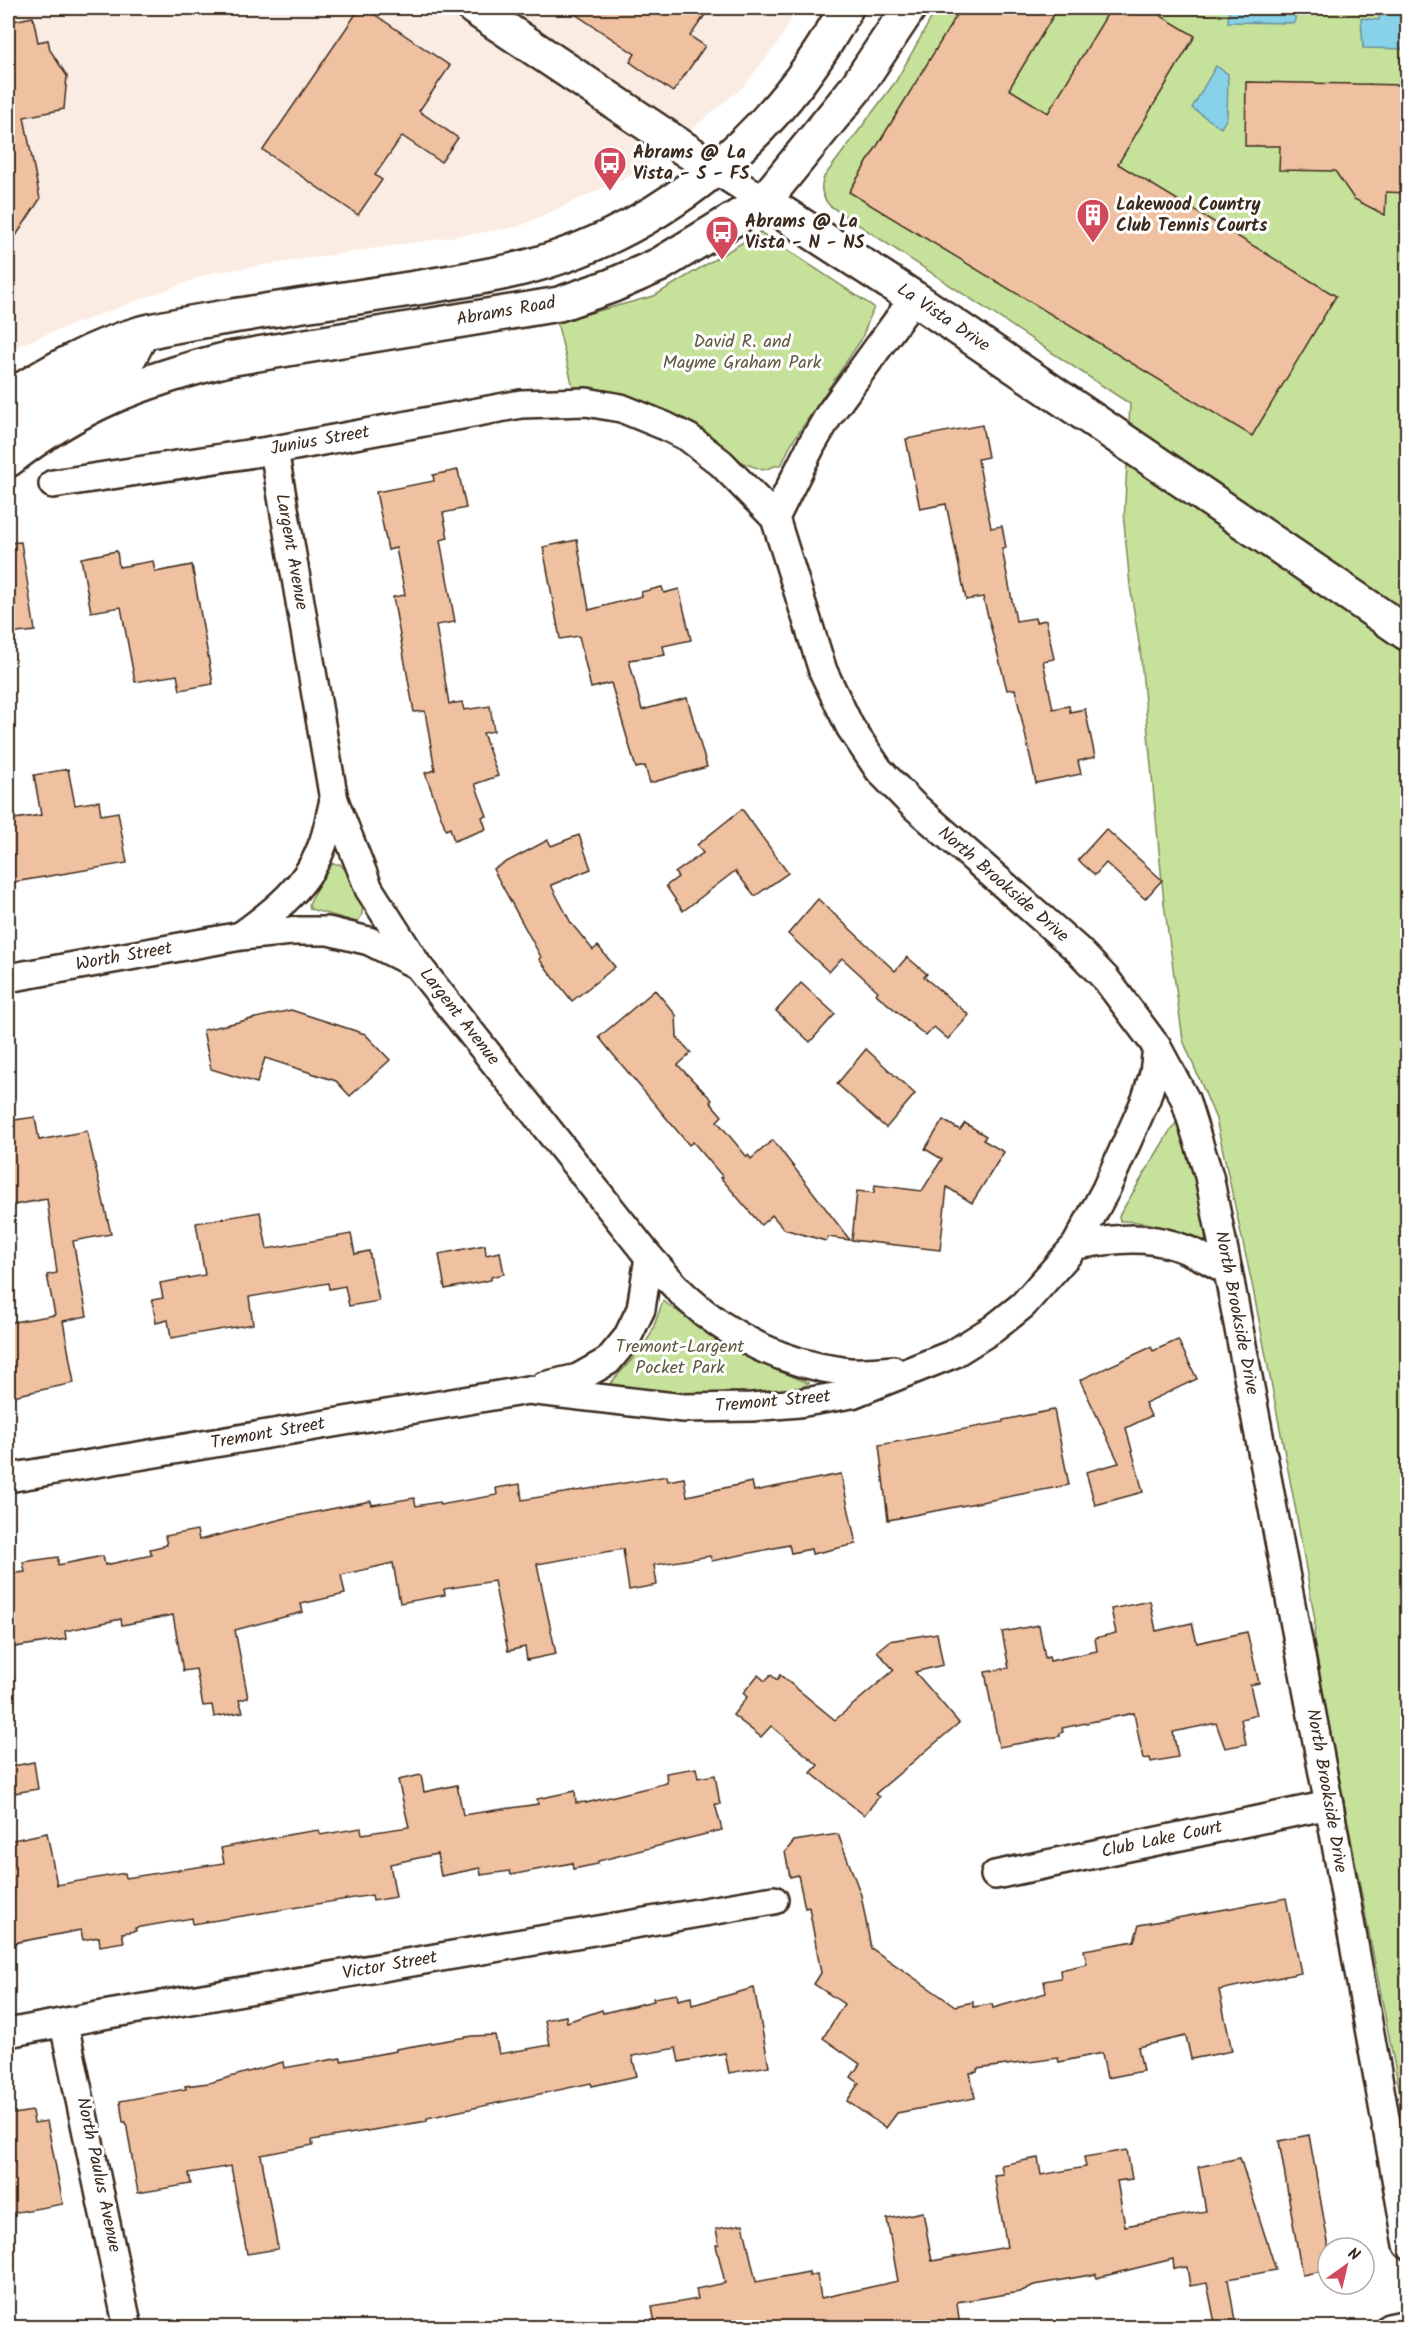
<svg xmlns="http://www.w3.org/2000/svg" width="1415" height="2335" font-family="Kalam,sans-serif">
<rect width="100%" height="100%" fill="#fff"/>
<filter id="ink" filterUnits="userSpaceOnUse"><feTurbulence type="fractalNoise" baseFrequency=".0167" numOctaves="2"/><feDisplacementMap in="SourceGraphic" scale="12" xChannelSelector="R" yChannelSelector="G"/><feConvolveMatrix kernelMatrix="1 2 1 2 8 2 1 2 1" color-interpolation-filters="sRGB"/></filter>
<g filter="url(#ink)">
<!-- built -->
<polygon fill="#faece2" points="8,8 798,8 778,43 743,87 640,171 518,227 211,273 8,349"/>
<!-- green -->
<g fill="#c6e29a" stroke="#80865c" stroke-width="1.5">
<path d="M937 8H1407V2130L1330 1730 1314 1641 1315 1620 1295 1506 1252 1284 1216 1119 1183 1040 1164 903 1140 649 1130 586 1124 522 1130 404 830 206C822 197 819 188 824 177L896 81Z"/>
<polygon points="760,232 874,307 861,340 791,444 782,464 763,470 732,459 692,430 591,387 573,387 557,322 654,296"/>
<path d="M333 864H340C352 876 372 909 357 922L310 909 309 904 324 873Z"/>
<path d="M1184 1121 1208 1231 1205 1240C1196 1242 1187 1234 1178 1231 1159 1225 1140 1220 1120 1221L1119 1216 1168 1134 1176 1123Z"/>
<path d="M663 1301C709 1334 755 1363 809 1383 776 1406 651 1390 609 1385L643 1347 651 1334Z"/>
</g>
<!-- water -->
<g fill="#88d2e9" stroke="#698f98" stroke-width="1.5">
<polygon points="1229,8 1295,8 1295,23 1228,22"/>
<polygon points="1380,8 1407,8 1407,49 1363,48 1361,18 1379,20"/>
<polygon points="1216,66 1228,74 1227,117 1221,128 1192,108"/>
</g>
<!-- building -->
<g fill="#f0c1a0" stroke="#3b2a1e" stroke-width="1.5">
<polygon points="360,8 365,8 450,66 419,111 458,138 441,162 402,136 375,175 382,180 358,215 263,150"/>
<polygon points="566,8 710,8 690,36 705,46 673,92 630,62 635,54"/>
<polygon points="961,8 1058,8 1009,89 1048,113 1111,8 1148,8 1195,36 1118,164 1336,296 1252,436 849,192"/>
<polygon points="33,17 38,42 48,40 50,50 67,76 64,109 24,117 40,199 8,248 8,22"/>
<polygon points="1246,82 1407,85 1407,193 1386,192 1385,215 1354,199 1335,171 1279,170 1280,146 1245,146"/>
<polygon points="982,425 988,457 978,459 991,528 1002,526 1006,548 1002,549 1016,621 1035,618 1036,622 1046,620 1054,659 1043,661 1053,709 1069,706 1070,712 1085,709 1095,757 1078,761 1081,774 1036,783 1015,689 1007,690 983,597 966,600 946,504 920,509 906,439"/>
<polygon points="458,470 466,508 443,513 448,538 440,540 455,622 436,625 449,704 462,702 464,710 490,706 494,731 483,733 498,776 475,784 487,816 482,817 486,829 454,841 450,828 446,830 425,773 435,770 425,711 414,712 393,597 405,595 396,548 388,550 376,492 434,481 433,475"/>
<polygon points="577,540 589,610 642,596 641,592 662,587 664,593 679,589 691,640 663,646 665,655 629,660 642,710 687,698 707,767 650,783 645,766 636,768 611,683 591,688 579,636 560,639 543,547"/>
<polygon points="21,542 35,631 8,634 8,543"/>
<polygon points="117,551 119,567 153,561 155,572 192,565 213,684 180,690 177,675 135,682 121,607 91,612 81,558"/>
<polygon points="68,769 75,805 99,801 101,815 118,812 127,863 8,883 8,820 41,815 34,775"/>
<polygon points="742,809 788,873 755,896 735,871 683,911 666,886 678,877 675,873 703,853 697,845"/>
<polygon points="1106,829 1162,880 1145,899 1106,863 1095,875 1078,860"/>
<polygon points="579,835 591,869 551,885 571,923 593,950 598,946 615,967 572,1001 539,959 541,957 493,869 548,840 551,846"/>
<polygon points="818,899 895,971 907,957 927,974 924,977 969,1015 948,1039 934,1027 926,1036 876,994 878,991 842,958 829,972 788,934"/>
<polygon points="801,983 835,1014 810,1042 776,1011"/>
<polygon points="655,990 676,1015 677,1037 691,1053 678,1065 712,1100 710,1102 722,1116 717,1121 747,1157 748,1155 751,1159 773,1140 850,1240 828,1237 826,1241 784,1229 772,1215 761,1225 721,1178 723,1177 693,1142 689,1145 611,1052 599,1037"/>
<polygon points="291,1010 365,1034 390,1060 350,1096 336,1081 265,1058 257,1083 211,1069 203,1030"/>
<polygon points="866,1049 915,1094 886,1128 837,1084"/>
<polygon points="35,1117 39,1140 87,1131 111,1234 73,1241 87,1316 63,1321 74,1383 8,1397 8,1323 55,1315 47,1275 57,1273 47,1199 8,1206 8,1121"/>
<polygon points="943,1120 960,1130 965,1123 986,1136 983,1140 1004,1152 972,1203 947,1187 940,1250 852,1240 857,1191 874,1193 875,1185 922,1191 942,1159 925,1149"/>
<polygon points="260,1212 267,1249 351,1234 355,1254 369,1251 379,1301 349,1306 345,1286 329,1289 328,1283 249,1297 253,1324 171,1338 168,1320 156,1323 152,1300 163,1298 160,1283 205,1275 196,1223"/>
<polygon points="485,1245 486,1255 500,1252 504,1274 491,1277 491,1280 445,1289 439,1254"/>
<polygon points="1178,1340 1197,1379 1145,1403 1151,1416 1126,1428 1143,1492 1095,1505 1086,1472 1119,1463 1080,1380 1151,1347 1153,1351"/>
<polygon points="1054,1410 1069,1485 888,1520 879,1445 1003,1422 1003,1420"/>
<polygon points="841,1474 856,1544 812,1554 811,1549 791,1553 789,1545 712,1561 710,1556 654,1565 657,1585 629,1590 623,1549 537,1564 556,1654 527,1660 525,1647 508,1651 494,1581 444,1589 445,1595 400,1603 393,1563 341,1575 345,1594 301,1604 303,1612 235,1630 248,1698 239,1700 243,1712 214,1717 212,1705 203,1706 196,1669 183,1671 173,1615 122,1625 121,1619 65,1631 66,1639 8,1648 8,1574 25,1572 23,1562 58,1557 58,1565 103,1556 105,1565 152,1555 150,1549 167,1545 165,1536 197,1530 199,1540 286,1518 371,1501 372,1505 414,1498 416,1506 439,1502 440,1505 497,1495 496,1488 520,1484 522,1500 667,1476 668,1481 684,1478 687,1496 752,1482 754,1491"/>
<polygon points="1150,1601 1156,1631 1192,1623 1197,1643 1247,1632 1259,1683 1250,1685 1257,1715 1241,1719 1246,1744 1225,1748 1216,1723 1173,1732 1178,1757 1151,1762 1150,1758 1143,1759 1134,1713 1062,1728 1063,1732 1060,1733 1060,1736 999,1747 985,1672 1009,1668 1002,1632 1039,1625 1045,1658 1049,1657 1050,1661 1097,1651 1095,1638 1116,1633 1111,1609"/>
<polygon points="937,1633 943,1665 915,1672 959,1723 875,1794 879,1797 864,1815 811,1773 818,1765 771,1726 761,1737 733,1715 747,1697 743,1693 758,1675 765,1681 771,1675 777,1680 780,1675 835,1720 894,1670 877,1651 889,1641"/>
<polygon points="34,1762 38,1789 8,1794 8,1767"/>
<polygon points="696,1768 698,1778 715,1775 720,1804 715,1804 722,1830 598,1861 598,1864 573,1869 572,1863 511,1875 510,1871 481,1875 480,1868 441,1876 437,1854 390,1864 396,1897 373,1901 372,1895 193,1924 192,1918 135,1928 136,1931 122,1933 124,1942 100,1946 99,1937 83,1940 81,1930 8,1944 8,1841 47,1833 57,1885 125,1873 126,1878 224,1863 221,1848 293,1834 319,1830 320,1835 361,1828 362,1834 409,1827 398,1780 421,1775 424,1792 457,1785 463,1815 538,1804 537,1799 575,1791 576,1803 586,1802 586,1803 667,1783 666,1773"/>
<polygon points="838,1834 861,1895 871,1948 955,2006 973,2002 973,2007 992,2004 993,2008 1046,1993 1044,1981 1061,1978 1060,1970 1087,1964 1084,1950 1134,1941 1139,1925 1286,1898 1301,1973 1219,1990 1232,2051 1191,2059 1186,2036 1138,2047 1143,2071 1107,2078 1102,2053 1059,2062 1058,2058 977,2069 977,2072 970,2073 975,2098 897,2113 886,2128 847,2101 859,2083 851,2077 860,2064 823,2038 844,2004 814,1984 821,1973 809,1907 805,1908 798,1875 790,1877 785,1852 794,1841"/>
<polygon points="754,1988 769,2066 729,2073 725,2053 679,2062 676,2048 632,2056 637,2076 592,2086 591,2083 427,2118 427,2121 312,2140 313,2145 261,2155 278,2249 247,2254 231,2166 189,2173 191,2184 138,2193 126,2122 123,2122 120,2101 186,2089 185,2086 209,2083 283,2062 284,2068 341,2058 341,2061 396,2051 396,2049 472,2036 495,2035 499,2054 550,2045 545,2020 566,2016 567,2022 602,2010 603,2013 654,2001 653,1998 677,1994 678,2000 691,1997 692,2005"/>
<polygon points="32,2111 34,2123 47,2121 63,2204 12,2213 8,2189 8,2115"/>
<polygon points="1309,2135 1328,2242 1328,2270 1302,2275 1279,2141"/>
<polygon points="1127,2150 1132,2179 1117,2181 1125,2226 1206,2211 1198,2167 1240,2158 1276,2270 1228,2279 1236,2327 1216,2328 1207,2283 1190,2286 1187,2267 1174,2269 1173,2259 1096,2278 1096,2274 1034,2285 1020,2292 957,2302 960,2328 656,2328 652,2307 698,2299 696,2289 725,2283 716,2245 719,2244 716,2229 743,2224 756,2282 809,2272 809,2276 817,2274 821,2298 898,2281 887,2219 923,2212 932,2261 1007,2247 994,2175 1003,2174 1001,2165 1038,2158 1041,2175 1086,2167 1084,2157"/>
</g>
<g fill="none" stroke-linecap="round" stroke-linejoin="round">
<!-- street casing -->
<g stroke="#3b2a1e" stroke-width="32">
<g id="street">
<polyline points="716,170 764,201"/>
<path d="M274 450 334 800 369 889 418 966 649 1257C661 1270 673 1285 687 1298 729 1337 785 1364 842 1371 859 1374 877 1371 893 1370"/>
<polyline points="53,484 274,450 521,404 586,402 621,408 665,426 689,438 721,463 775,518 823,671 850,727 879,770 912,804 1078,950 1106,979 1157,1047 1185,1099 1209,1176 1228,1271 1329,1805 1408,2245"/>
<polyline points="775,518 812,444 829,415 914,298"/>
<path d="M242 935C275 911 308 885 322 846 328 831 330 815 334 800"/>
<polyline points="8,978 241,936 292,931 328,931 369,941 415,964"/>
<path d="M1076 1245C1144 1234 1168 1236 1228 1271"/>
<polyline points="544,1386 578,1378 608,1361 627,1338 641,1309 649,1257"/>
<polyline points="8,1478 528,1390 683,1408 752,1407 799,1403 852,1394 953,1354 993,1329 1023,1305 1076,1245 1106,1189 1146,1099 1154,1073 1157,1047"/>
<polyline points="995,1875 1329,1805"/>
<polyline points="64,2024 128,2328"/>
<polyline points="8,2033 103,2015 774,1900"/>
<polyline points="1389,2328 1408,2324"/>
</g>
</g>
<!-- secondary casing -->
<g stroke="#3b2a1e" stroke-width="38">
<g id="secondary">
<polyline points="474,8 716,170"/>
<polyline points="764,201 914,298 1408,634"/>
<path d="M8 398C49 372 94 346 142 333 178 324 215 319 252 313 333 300 415 290 496 274 646 245 775 142 846 8"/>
<polyline points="8,429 93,377 117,366 130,356 142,333"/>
<path d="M8 460C79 404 141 381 228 359L559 304 611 286 659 265 764 201 855 89 909 8"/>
</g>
</g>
<!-- street -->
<use href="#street" stroke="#fff" stroke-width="27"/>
<!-- secondary -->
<use href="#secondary" stroke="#fff" stroke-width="33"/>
</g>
</g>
<!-- icons -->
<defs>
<g id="bus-pin" transform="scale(1.725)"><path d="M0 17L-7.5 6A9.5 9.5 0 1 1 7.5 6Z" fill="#d1495b" stroke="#fff"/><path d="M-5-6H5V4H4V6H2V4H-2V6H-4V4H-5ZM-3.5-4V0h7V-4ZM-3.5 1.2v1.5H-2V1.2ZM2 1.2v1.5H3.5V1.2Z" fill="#fff"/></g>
<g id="building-pin" transform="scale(1.725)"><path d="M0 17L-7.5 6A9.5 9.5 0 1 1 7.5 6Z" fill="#d1495b" stroke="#fff"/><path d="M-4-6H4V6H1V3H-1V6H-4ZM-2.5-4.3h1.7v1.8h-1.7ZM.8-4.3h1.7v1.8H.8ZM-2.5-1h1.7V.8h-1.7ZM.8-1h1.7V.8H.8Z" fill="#fff"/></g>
</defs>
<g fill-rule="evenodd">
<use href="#bus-pin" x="610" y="163"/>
<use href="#building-pin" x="1093" y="215"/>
<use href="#bus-pin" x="722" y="232"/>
</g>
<g text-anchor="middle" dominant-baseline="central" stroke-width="6" stroke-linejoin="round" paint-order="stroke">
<!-- poi labels -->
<g font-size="18" font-weight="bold" fill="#3b2a1e" stroke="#fff" text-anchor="start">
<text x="633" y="153">Abrams @ La<tspan x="633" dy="21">Vista - S - FS</tspan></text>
<text x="1116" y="205">Lakewood Country<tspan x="1116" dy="21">Club Tennis Courts</tspan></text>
<text x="745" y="222">Abrams @ La<tspan x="745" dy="21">Vista - N - NS</tspan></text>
</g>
<!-- street labels -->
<g font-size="18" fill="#3b2a1e" stroke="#fff">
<text transform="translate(506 312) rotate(-10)">Abrams Road</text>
<text transform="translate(943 318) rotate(34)">La Vista Drive</text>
<text transform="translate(320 441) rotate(-10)">Junius Street</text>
<text transform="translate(291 552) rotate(80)">Largent Avenue</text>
<text transform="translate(1003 885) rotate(41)">North Brookside Drive</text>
<text transform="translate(124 957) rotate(-10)">Worth Street</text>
<text transform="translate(459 1017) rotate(52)">Largent Avenue</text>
<text transform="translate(1236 1313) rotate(79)">North Brookside Drive</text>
<text transform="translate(773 1402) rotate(-5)">Tremont Street</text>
<text transform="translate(268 1434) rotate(-10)">Tremont Street</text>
<text transform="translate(1326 1791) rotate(80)">North Brookside Drive</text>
<text transform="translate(1162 1840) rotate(-12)">Club Lake Court</text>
<text transform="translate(390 1966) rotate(-10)">Victor Street</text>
<text transform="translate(98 2175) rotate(78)">North Paulus Avenue</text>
</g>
<!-- park labels -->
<g font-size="18" fill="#5e583d" stroke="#fff">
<text x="742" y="342">David R. and<tspan x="742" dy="21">Mayme Graham Park</tspan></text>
<text x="680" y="1347">Tremont-Largent<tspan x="680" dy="21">Pocket Park</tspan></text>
</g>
</g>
<!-- margin -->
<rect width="1415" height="2335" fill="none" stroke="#fff" stroke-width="30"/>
<rect x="15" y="15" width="1385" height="2305" fill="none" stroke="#3b2a1e" stroke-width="2" filter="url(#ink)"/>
<!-- north arrow -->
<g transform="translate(1346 2266) rotate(34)"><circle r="28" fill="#ffffff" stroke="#b1aaa5" stroke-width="1.5"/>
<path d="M0-4.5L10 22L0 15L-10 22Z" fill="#d1495b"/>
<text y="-9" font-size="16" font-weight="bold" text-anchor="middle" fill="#3b2a1e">N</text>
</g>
</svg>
